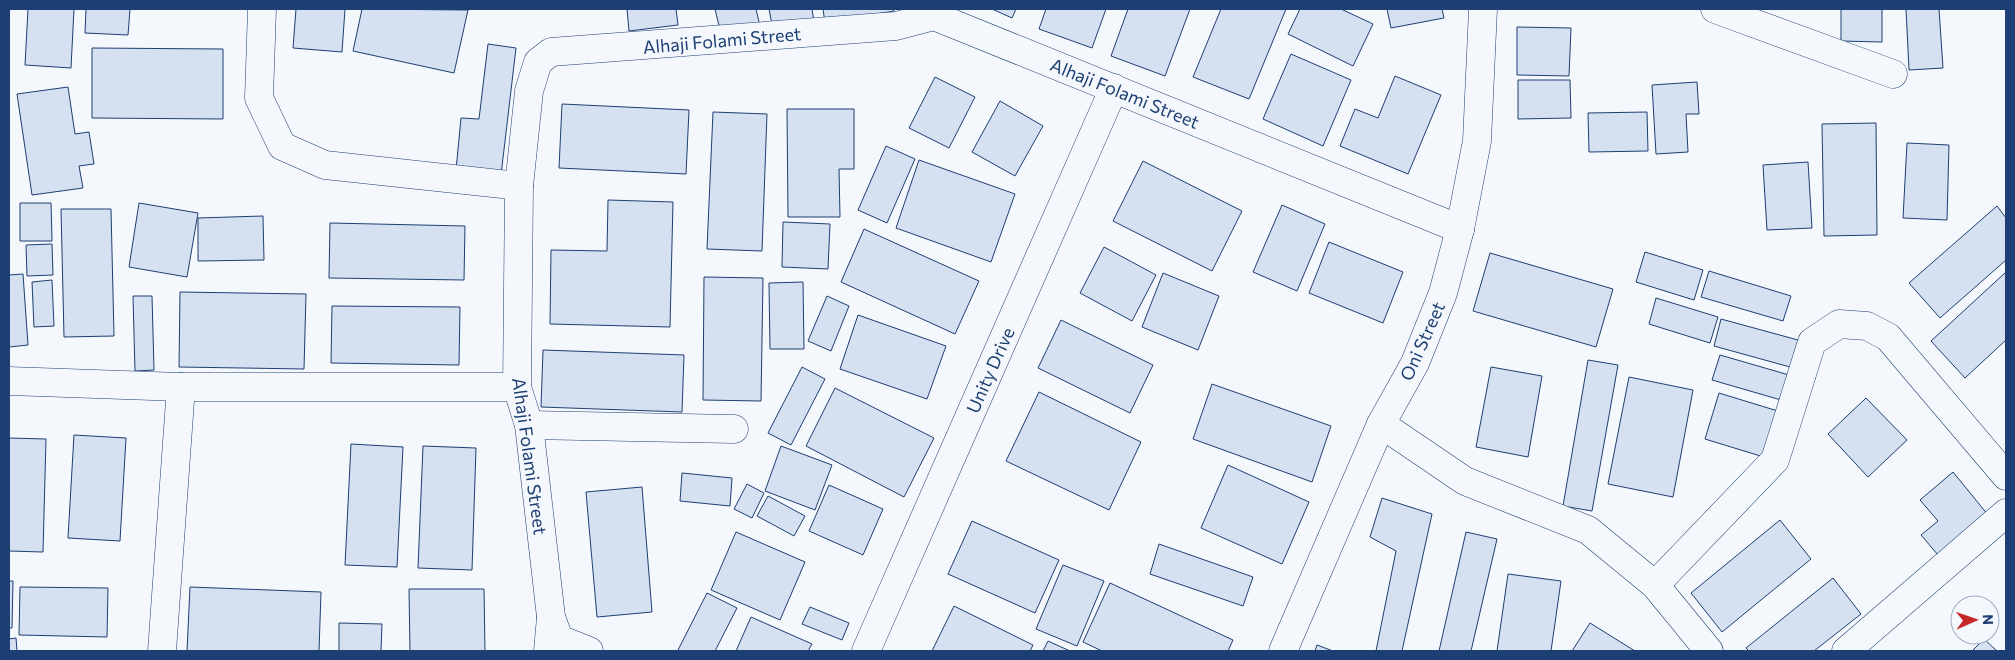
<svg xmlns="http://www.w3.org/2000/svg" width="2015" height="660" font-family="Commissioner,sans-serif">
<rect width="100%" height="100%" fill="#f4f7fb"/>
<!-- building -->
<g fill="#d5e0f0" stroke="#1d3f73">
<polygon points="28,9 74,9 71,68 25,65"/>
<polygon points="86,9 130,9 128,35 85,33"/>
<polygon points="296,9 345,9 342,52 293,48"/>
<polygon points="362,9 468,10 454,73 353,51"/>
<polygon points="627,9 676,9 678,25 629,31"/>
<polygon points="715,9 756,9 760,26 721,34"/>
<polygon points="769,9 812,9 814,22 773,30"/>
<polygon points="823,9 893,9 894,11 825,23"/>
<polygon points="992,9 1016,9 1012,18"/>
<polygon points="1046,9 1106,9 1092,48 1039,29"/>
<polygon points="1128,9 1190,9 1165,76 1111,56"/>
<polygon points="1221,9 1286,9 1249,99 1193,77"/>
<polygon points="1300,9 1341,9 1373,24 1353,66 1288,34"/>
<polygon points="1387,9 1442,9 1444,18 1391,28"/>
<polygon points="1841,9 1882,9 1882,42 1841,41"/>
<polygon points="1906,9 1939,9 1943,68 1909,70"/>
<polygon points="1517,27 1571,28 1569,76 1517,75"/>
<polygon points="488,44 516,48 501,175 456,170 461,118 479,119"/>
<polygon points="92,48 223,49 223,119 92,118"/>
<polygon points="1291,54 1351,80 1323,146 1263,119"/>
<polygon points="1395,76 1441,95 1408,174 1340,146 1355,109 1378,118"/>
<polygon points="935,77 975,97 949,148 909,128"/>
<polygon points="1518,80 1570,80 1571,118 1518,119"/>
<polygon points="1697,82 1699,114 1686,114 1688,152 1656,154 1652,85"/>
<polygon points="68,87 75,134 89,132 94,164 79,166 83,188 32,195 17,94"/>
<polygon points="1000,101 1043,126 1015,176 972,152"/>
<polygon points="562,104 689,110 686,174 559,168"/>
<polygon points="787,109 854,109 854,169 839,169 840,217 788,217"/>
<polygon points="713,112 767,114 762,251 707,249"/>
<polygon points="1647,112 1648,151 1589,152 1588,113"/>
<polygon points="1876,123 1877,235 1824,236 1822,124"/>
<polygon points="1907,143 1949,145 1947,220 1903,218"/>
<polygon points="886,146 915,159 887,223 858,210"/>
<polygon points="919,160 1015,194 991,262 896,228"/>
<polygon points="1143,161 1242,211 1212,271 1113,221"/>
<polygon points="1808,162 1812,228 1767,230 1763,165"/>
<polygon points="608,200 673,202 670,327 550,324 551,250 607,251"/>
<polygon points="20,203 51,203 52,241 20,241"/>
<polygon points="139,203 198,213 187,277 129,267"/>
<polygon points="1282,205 1325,224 1297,291 1253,272"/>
<polygon points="1997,206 2006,218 2006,260 1940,318 1909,283"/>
<polygon points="61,209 111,209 114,336 64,337"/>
<polygon points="263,216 264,260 198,261 198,218"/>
<polygon points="783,222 830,224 828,269 782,267"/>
<polygon points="330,223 465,226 464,280 329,278"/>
<polygon points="864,229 979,281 955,334 841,282"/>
<polygon points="1329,242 1403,272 1383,323 1309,293"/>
<polygon points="52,244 53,275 27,276 26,245"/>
<polygon points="1104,247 1156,275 1132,321 1080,293"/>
<polygon points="1645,252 1703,270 1694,300 1636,282"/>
<polygon points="1490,253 1613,289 1596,347 1473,311"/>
<polygon points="1709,271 1791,296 1783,321 1701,297"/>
<polygon points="2006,272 2006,340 1965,378 1931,341"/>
<polygon points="1163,273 1219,296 1198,350 1142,327"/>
<polygon points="23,274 28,345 9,347 9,275"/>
<polygon points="704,277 763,278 761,401 703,400"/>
<polygon points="52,280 54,326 34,327 32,282"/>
<polygon points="803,282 804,349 770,349 769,283"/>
<polygon points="180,292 306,294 304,369 179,367"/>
<polygon points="133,296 152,296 154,370 135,371"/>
<polygon points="827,296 849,306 831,351 808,341"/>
<polygon points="1656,298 1718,317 1710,343 1649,324"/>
<polygon points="332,306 460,307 459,365 331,363"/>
<polygon points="858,315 946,346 927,399 840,369"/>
<polygon points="1721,319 1798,340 1790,367 1714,346"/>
<polygon points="1061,320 1153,365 1130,413 1038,368"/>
<polygon points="543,350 684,355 682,412 541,407"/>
<polygon points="1720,355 1789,375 1781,400 1712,380"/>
<polygon points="1588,360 1618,365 1592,511 1563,506"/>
<polygon points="802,367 825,379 791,445 768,433"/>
<polygon points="1491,367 1542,376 1528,457 1476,447"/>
<polygon points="1629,377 1693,390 1673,497 1608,484"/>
<polygon points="1212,384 1331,426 1312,482 1193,439"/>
<polygon points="835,388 934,438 904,497 806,446"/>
<polygon points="1039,392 1141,442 1109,510 1006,461"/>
<polygon points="1719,393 1781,412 1767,458 1705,439"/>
<polygon points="1866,398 1907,440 1868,477 1828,434"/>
<polygon points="74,435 126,438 120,541 68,538"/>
<polygon points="9,438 46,439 43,552 9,551"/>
<polygon points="351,444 403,447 397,567 345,565"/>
<polygon points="423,446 476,448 472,570 418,568"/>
<polygon points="781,446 832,465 815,510 765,491"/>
<polygon points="1228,465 1309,502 1282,564 1201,528"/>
<polygon points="1953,472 1993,521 1944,562 1921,535 1938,521 1920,500"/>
<polygon points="682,473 732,478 730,506 680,501"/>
<polygon points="747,484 764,493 752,518 734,509"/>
<polygon points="829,485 883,509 863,555 809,531"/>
<polygon points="642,487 652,612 597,617 586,492"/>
<polygon points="768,496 805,516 794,536 757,516"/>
<polygon points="1382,498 1432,514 1402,651 1376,651 1396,551 1370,537"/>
<polygon points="1780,520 1811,559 1722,632 1691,593"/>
<polygon points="972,521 1059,560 1035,613 948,574"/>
<polygon points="736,532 805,562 780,620 711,590"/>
<polygon points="1466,532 1497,539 1471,651 1439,651"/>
<polygon points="1159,544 1253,577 1243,606 1150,574"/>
<polygon points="1063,565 1104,581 1077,646 1036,629"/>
<polygon points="1508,574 1561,581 1551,651 1497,651"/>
<polygon points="1833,578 1861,614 1814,651 1749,651 1746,648"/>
<polygon points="9,581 13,581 12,628 9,628"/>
<polygon points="1110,583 1233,640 1228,651 1102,651 1083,642"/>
<polygon points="20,587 108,588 107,637 19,635"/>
<polygon points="190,587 321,592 319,651 187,651"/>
<polygon points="409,589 484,589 485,651 410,651"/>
<polygon points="707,593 737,608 715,651 681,651 678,650"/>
<polygon points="954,606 1033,645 1030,651 932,651"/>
<polygon points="810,607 849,623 842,640 802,624"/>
<polygon points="751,617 812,644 808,651 736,651"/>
<polygon points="339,623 382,624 381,651 339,651"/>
<polygon points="1590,623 1635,651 1572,651"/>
<polygon points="16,638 17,651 9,651 9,639"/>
<polygon points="1984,639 1997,651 1972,651"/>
<polygon points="1048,641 1070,651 1043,651"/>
<polygon points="1317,645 1333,651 1315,651"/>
</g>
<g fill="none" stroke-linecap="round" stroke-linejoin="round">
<!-- street casing -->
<g stroke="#1d3f73" stroke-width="29">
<g id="street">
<polyline points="262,9 259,98 282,146 325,165 519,186"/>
<polyline points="1715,9 1893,74"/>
<polyline points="9,381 181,387 517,387"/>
<polyline points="1381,424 1465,481 1588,530 1655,585 1709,651"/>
<polyline points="529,425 734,429"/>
<polyline points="1655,585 1775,460 1812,342 1839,324 1867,326 1888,337 2006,476"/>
<polyline points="551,617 559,639 589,651"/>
<polyline points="162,651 181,387"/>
<polyline points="548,651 551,617 529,425 517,387 519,186 529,91 538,62 551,52 896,26 934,16 1460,229"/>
<polyline points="866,651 1114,88"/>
<polyline points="1283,651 1381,424 1415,363 1443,293 1460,229 1477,141 1483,9"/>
<polyline points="1846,651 2006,513"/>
</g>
</g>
<!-- street -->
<use href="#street" stroke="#f4f7fb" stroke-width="28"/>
</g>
<g text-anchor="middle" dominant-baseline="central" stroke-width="4" stroke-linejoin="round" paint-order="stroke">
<!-- street labels -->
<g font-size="18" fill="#1d3f73" stroke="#f4f7fb">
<text transform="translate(722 40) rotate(-5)">Alhaji Folami Street</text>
<text transform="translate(1125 93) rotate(22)">Alhaji Folami Street</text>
<text transform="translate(1422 341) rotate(-66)">Oni Street</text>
<text transform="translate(990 370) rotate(-66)">Unity Drive</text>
<text transform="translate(530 456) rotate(82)">Alhaji Folami Street</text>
</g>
</g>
<!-- border -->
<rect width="2015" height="660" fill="none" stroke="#1d3f73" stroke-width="20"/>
<!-- north arrow -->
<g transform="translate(1975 620) rotate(88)"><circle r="24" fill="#f4f7fb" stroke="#9eadc5"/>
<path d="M0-4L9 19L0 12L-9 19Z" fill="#c62828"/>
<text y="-8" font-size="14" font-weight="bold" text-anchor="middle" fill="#1d3f73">N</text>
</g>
</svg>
